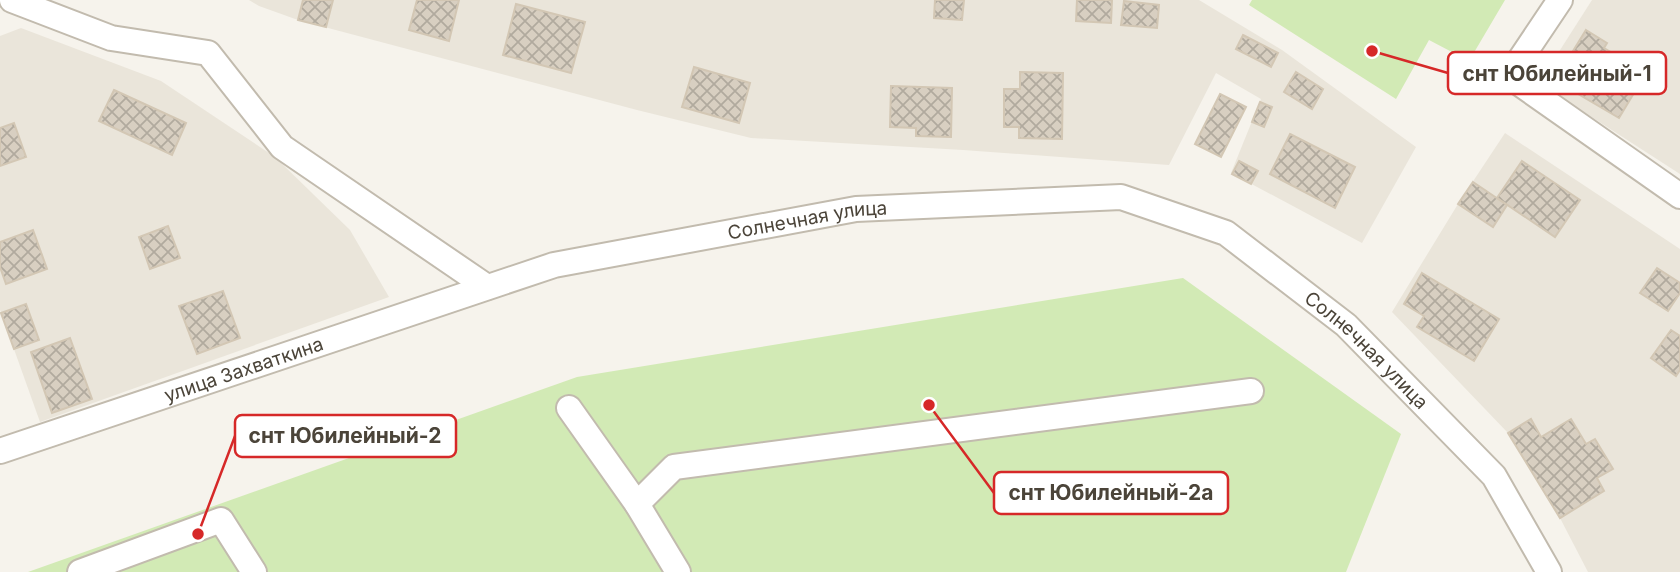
<svg xmlns="http://www.w3.org/2000/svg" width="1680" height="572" font-family="Inter,sans-serif">
<defs>
<pattern id="building-cross-hatch" width="8" height="8" patternUnits="userSpaceOnUse" patternTransform="scale(1.75)"><rect width="8" height="8" fill="#d8cfc1"/><path d="M0 0l8 8M0 8l8-8" fill="none" stroke="#b1aa9e"/></pattern>
</defs>
<rect width="100%" height="100%" fill="#f6f3ec"/>
<!-- residential -->
<g fill="#eae5da">
<polygon points="249,0 1199,0 1282,50 1416,147 1362,243 1231,173 1261,99 1216,73 1169,165 963,150 751,138 637,110 298,20 259,6"/>
<polygon points="1592,0 1680,0 1680,174 1539,83"/>
<polygon points="21,28 161,81 275,157 350,230 389,297 40,422 0,310 0,36"/>
<polygon points="1505,133 1680,249 1680,572 1588,572 1560,518 1508,433 1392,312 1458,204"/>
</g>
<!-- green -->
<g fill="#d2eab5">
<polygon points="1252,0 1505,0 1469,61 1429,40 1396,99 1249,5"/>
<polygon points="1183,278 1401,434 1346,572 28,572 577,377"/>
</g>
<!-- building -->
<g fill="url(#building-cross-hatch)" stroke="#d3c7b4" stroke-width="2">
<polygon points="303,0 333,0 326,27 298,20"/>
<polygon points="417,0 459,0 449,41 409,30"/>
<polygon points="935,0 964,0 962,20 934,18"/>
<polygon points="1077,0 1112,0 1111,23 1076,21"/>
<polygon points="1124,1 1159,5 1157,28 1121,25"/>
<polygon points="516,4 585,22 571,73 503,55"/>
<polygon points="1586,30 1607,43 1604,48 1646,73 1619,118 1575,92 1581,80 1562,69"/>
<polygon points="1243,35 1278,53 1271,67 1236,49"/>
<polygon points="694,67 750,83 739,123 682,107"/>
<polygon points="1020,72 1063,73 1062,139 1019,138 1019,127 1004,127 1004,89 1020,89"/>
<polygon points="1296,72 1323,89 1312,109 1284,92"/>
<polygon points="891,86 952,88 951,137 916,136 916,128 890,127"/>
<polygon points="114,90 186,123 172,155 99,121"/>
<polygon points="1220,94 1246,107 1221,157 1195,144"/>
<polygon points="1260,102 1272,107 1264,127 1252,122"/>
<polygon points="14,123 26,157 0,166 0,128"/>
<polygon points="1290,134 1355,167 1335,208 1270,174"/>
<polygon points="1239,161 1258,171 1251,184 1232,174"/>
<polygon points="1522,161 1580,200 1555,237 1497,198"/>
<polygon points="1473,182 1507,205 1493,227 1458,204"/>
<polygon points="168,226 180,258 150,269 139,237"/>
<polygon points="33,230 47,269 6,284 0,267 0,242"/>
<polygon points="1657,268 1680,283 1680,293 1668,311 1640,293"/>
<polygon points="1422,273 1499,319 1474,361 1417,327 1424,316 1404,304"/>
<polygon points="223,291 240,338 197,354 179,306"/>
<polygon points="26,304 39,340 14,349 1,313"/>
<polygon points="1671,330 1680,336 1680,370 1676,376 1651,358"/>
<polygon points="70,338 92,399 52,413 31,352"/>
<polygon points="1531,419 1541,437 1571,419 1586,444 1595,439 1613,469 1597,478 1604,491 1560,518 1508,433"/>
</g>
<g fill="none" stroke-linecap="round" stroke-linejoin="round">
<!-- minor casing -->
<g stroke="#c2bbae" stroke-width="28">
<g id="minor">
<polyline points="12,0 111,38 208,53 282,147 487,287"/>
<polyline points="1560,0 1509,76 1680,196"/>
<polyline points="569,408 637,504 678,572"/>
<path id="s1" d="M0 451 554 265 856 209 1121 197 1226 233 1346 325 1494 476 1549 572"/>
<polyline points="637,504 674,467 1251,391"/>
<polyline points="80,572 221,520 254,572"/>
</g>
</g>
<!-- minor -->
<use href="#minor" stroke="#fff" stroke-width="24"/>
</g>
<g text-anchor="middle" dominant-baseline="central" stroke-width="7" stroke-linejoin="round" paint-order="stroke">
<!-- street labels -->
<g font-size="19" fill="#4b4439" stroke="#fff">
<text stroke="none"><textPath href="#s1" startOffset="842">Солнечная улица</textPath></text>
<text stroke="none"><textPath href="#s1" startOffset="1451">Солнечная улица</textPath></text>
<text stroke="none"><textPath href="#s1" startOffset="257">улица Захваткина</textPath></text>
</g>
</g>
<!-- callouts -->
<path fill="none" stroke="#d62828" stroke-width="2.5" d="M1372 51L1448 73M198 534L235 436M929 405L994 493"/>
<g fill="#d62828" stroke="#fff" stroke-width="2.5">
<circle cx="1372" cy="51" r="7"/>
<circle cx="198" cy="534" r="7"/>
<circle cx="929" cy="405" r="7"/>
</g>
<g fill="#fff" stroke="#d62828" stroke-width="2.5">
<rect x="1448" y="52" width="218" height="42" rx="7"/>
<rect x="235" y="415" width="221" height="42" rx="7"/>
<rect x="994" y="472" width="234" height="42" rx="7"/>
</g>
<g font-size="21" text-anchor="middle" font-weight="bold" fill="#4b4439">
<text x="1557" y="81">снт Юбилейный-1</text>
<text x="345" y="443">снт Юбилейный-2</text>
<text x="1111" y="500">снт Юбилейный-2а</text>
</g>
</svg>
